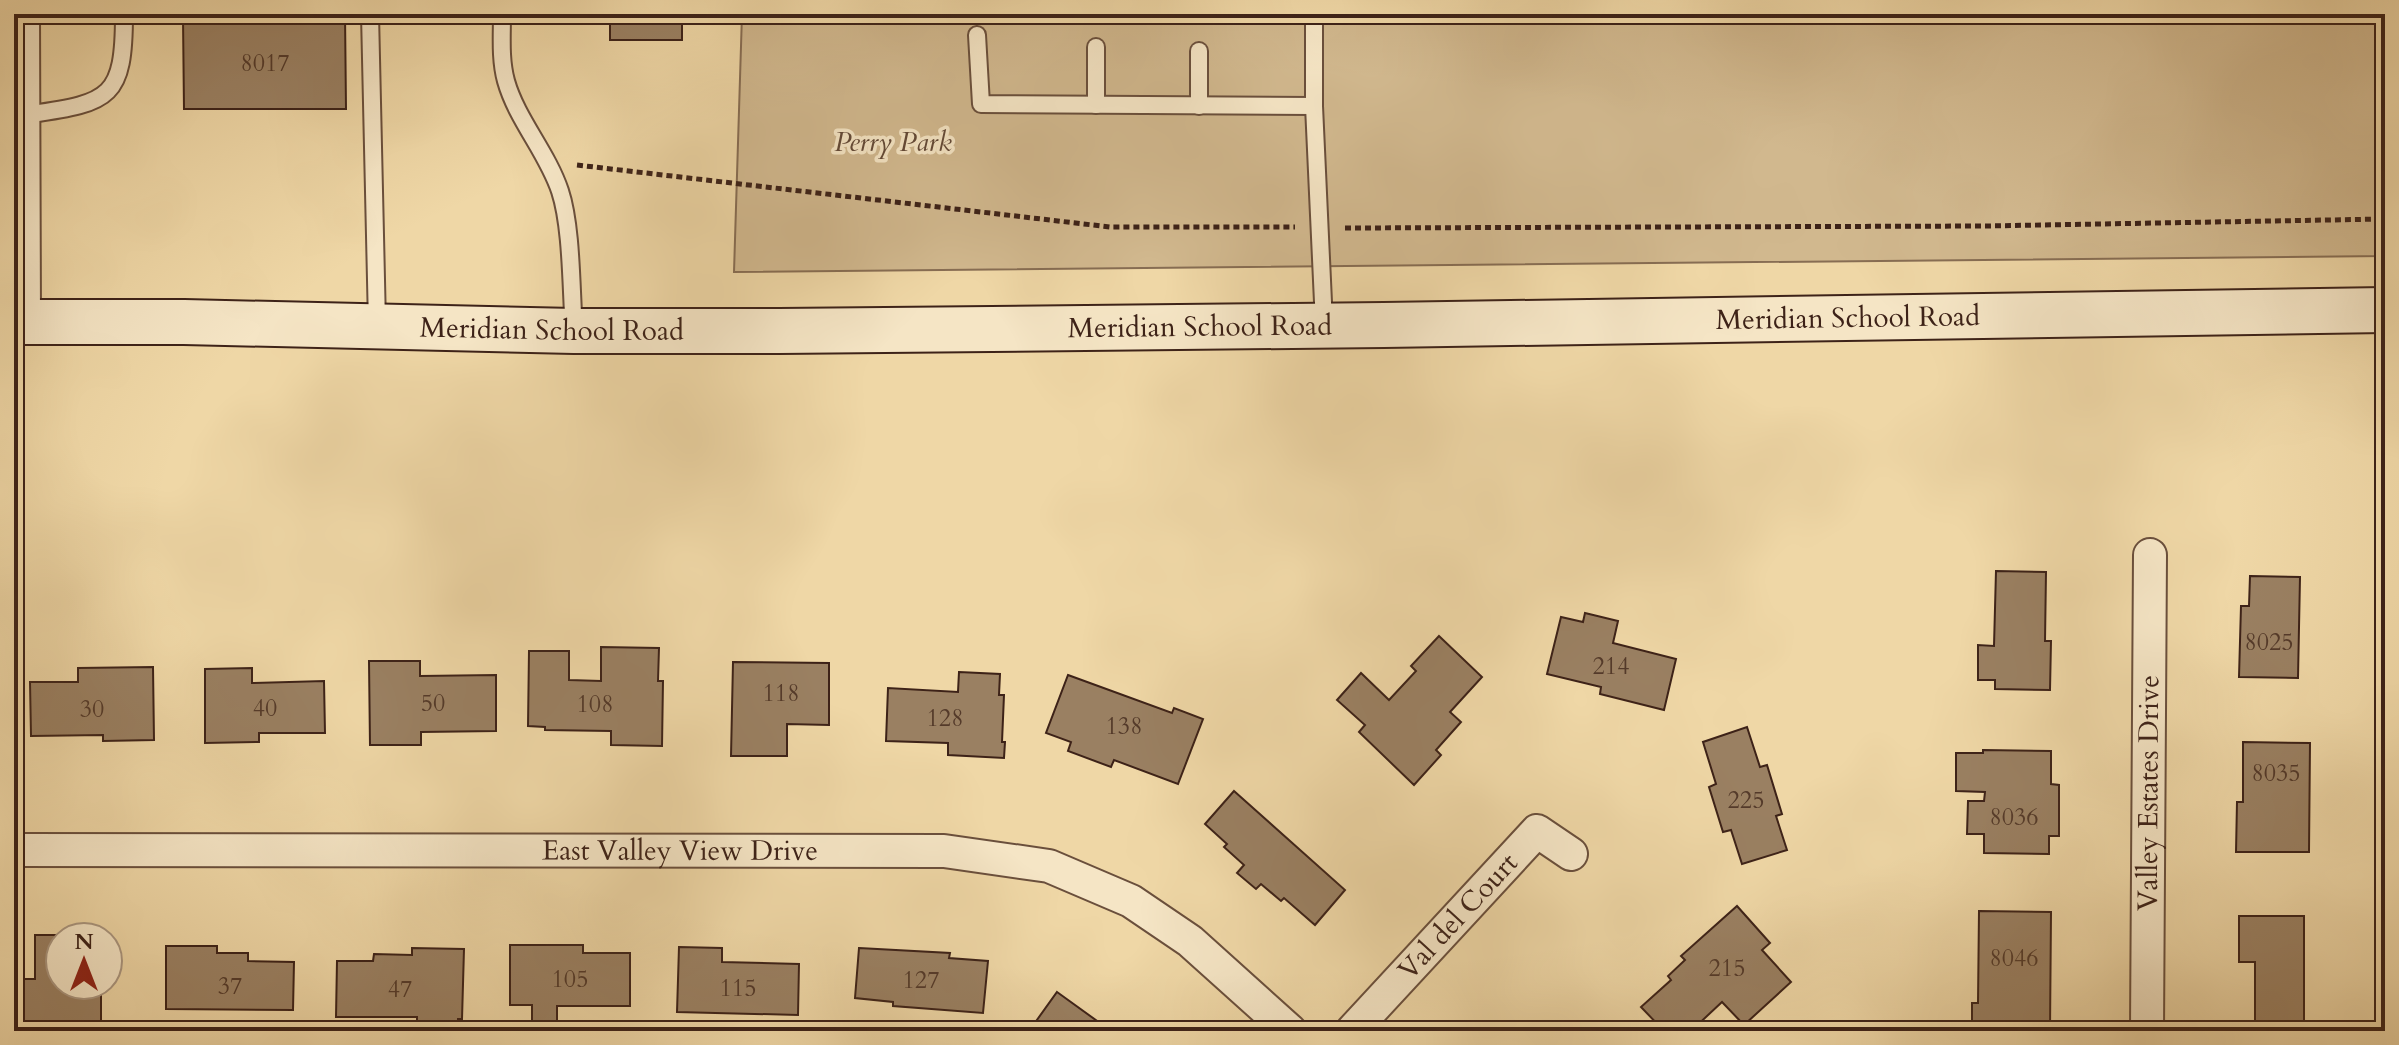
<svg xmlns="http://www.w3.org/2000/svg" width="2399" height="1045" font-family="Cardo,serif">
<rect width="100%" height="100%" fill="#efd7a6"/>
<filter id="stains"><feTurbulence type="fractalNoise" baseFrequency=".0025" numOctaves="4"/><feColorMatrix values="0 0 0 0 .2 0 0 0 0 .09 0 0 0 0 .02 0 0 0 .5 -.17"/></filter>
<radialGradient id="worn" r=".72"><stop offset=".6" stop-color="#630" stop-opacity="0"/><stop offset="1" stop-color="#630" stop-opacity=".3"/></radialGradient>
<!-- green -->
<polygon fill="#d1b88e" stroke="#876d53" stroke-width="2" points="742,14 2385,14 2385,256 734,272"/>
<!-- building -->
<g fill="#9a8062" stroke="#3d2218" stroke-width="2">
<polygon points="178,14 345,14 346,109 184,109 183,18 178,18"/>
<rect x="610" y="14" width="72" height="26"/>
<polygon points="1996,571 2046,572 2045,641 2051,641 2050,690 1995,689 1995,680 1978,680 1978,645 1994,646"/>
<polygon points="2250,576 2300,577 2298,678 2239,677 2241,606 2249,606"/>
<polygon points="1585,613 1618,621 1613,643 1676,659 1664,710 1600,694 1601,687 1547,674 1561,617 1583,622"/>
<polygon points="1439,636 1482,677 1450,712 1461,722 1436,750 1441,755 1414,785 1359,732 1365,725 1337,700 1361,673 1389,700 1416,671 1411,666"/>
<polygon points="601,647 659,648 658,681 663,681 662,746 611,745 611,731 545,730 545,727 528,726 529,651 569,651 569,680 601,681"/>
<polygon points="369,661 420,661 420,676 496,675 496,731 421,732 421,745 370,745"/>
<polygon points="733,662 829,663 829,725 787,724 787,756 731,756"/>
<polygon points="153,667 154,740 103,741 103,735 31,736 30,682 78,682 78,668"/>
<polygon points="252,668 252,683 324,681 325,733 259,733 259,742 205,743 205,669"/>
<polygon points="959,672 1000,674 999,695 1004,695 1002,742 1005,742 1004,758 948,755 948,743 886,741 888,688 958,692"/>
<polygon points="1068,675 1172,713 1174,708 1203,719 1178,784 1114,760 1111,767 1068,751 1071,742 1046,733"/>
<polygon points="1747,727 1760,767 1767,765 1782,814 1776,816 1787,850 1742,864 1731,830 1723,832 1709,787 1716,784 1703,742"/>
<polygon points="2243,742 2310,743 2309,852 2236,852 2237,802 2243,802"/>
<polygon points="1983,750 2051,751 2051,784 2059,785 2059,836 2049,836 2049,854 1984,853 1984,834 1967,834 1968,801 1984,801 1985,792 1956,791 1956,753 1983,753"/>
<polygon points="1234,791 1345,890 1315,925 1284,898 1281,901 1261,884 1256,889 1237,873 1244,865 1224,847 1227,844 1205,824"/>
<polygon points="1737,906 1770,943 1762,950 1791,982 1744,1025 1722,1002 1691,1031 1664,1031 1641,1007 1671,980 1668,976 1685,960 1681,956"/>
<polygon points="1979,911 2051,912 2050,1031 1972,1031 1972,1003 1978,1003"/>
<polygon points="2239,916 2304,916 2304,1027 2255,1027 2255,962 2239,962"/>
<polygon points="35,935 84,935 60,937 60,985 101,987 101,1031 23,1031 23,979 35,979"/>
<polygon points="510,945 583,945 583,953 630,953 630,1006 557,1006 557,1024 532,1024 532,1005 510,1005"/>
<polygon points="166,946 217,946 217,953 248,953 248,961 294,962 293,1010 166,1009"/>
<polygon points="679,947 722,948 722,962 799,964 798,1015 677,1012"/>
<polygon points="412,948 464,949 462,1019 458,1019 458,1031 417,1031 417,1017 336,1017 337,961 373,961 374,954 412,955"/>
<polygon points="859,948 950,953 949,958 988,961 983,1013 893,1006 893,1002 855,998"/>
<polygon points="1057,992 1111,1031 1029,1031"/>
</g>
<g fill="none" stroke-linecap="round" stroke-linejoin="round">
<!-- service casing -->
<g stroke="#6a4f3c" stroke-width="20">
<g id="service">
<polyline points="31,14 32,321"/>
<polyline points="370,14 377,324"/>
<path d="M502 14C502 36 500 59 506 81 517 120 547 152 560 191 572 227 571 291 574 330"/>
<polyline points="977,35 981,104 1314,106 1314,14"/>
<polyline points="1096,47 1096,105"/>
<polyline points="1199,51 1199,106"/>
<polyline points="1314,106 1324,324"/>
<path d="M31 114C111 103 124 97 124 14"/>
</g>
</g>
<!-- minor casing -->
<g stroke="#6a4f3c" stroke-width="36">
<g id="minor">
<path id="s1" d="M14 850 944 851 1049 866 1131 901 1190 941 1290 1031"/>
<path id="s2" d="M1352 1031 1537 831 1571 854"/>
<path id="s3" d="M2147 1031 2150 555"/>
</g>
</g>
<!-- secondary casing -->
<g stroke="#3d2218" stroke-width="48">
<g id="secondary">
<path id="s4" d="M14 322H184L574 331H779L1384 325 2385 310"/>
</g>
</g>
<!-- path -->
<g stroke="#3d2218" stroke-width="5" stroke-dasharray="6 4" stroke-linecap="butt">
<polyline points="1693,14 1697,14"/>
<polyline points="577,165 1110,227 1295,227"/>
<polyline points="1345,228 1985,226 2385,219"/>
</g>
<!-- service -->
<use href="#service" stroke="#f5e5c5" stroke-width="16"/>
<!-- minor -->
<use href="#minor" stroke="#f5e5c5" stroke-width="32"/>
<!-- secondary -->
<use href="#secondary" stroke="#f5e5c5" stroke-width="44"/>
</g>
<g text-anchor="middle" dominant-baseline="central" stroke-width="7" stroke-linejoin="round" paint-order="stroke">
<!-- number labels -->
<g font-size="24" fill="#543a2a">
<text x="265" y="63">8017</text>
<text x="2269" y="642">8025</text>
<text x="1611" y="666">214</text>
<text x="781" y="693">118</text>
<text x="433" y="703">50</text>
<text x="595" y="704">108</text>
<text x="265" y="708">40</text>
<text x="92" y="709">30</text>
<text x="945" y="718">128</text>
<text x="1124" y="726">138</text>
<text x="2276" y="773">8035</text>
<text x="1746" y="800">225</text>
<text x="2014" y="817">8036</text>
<text x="2014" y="958">8046</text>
<text x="1727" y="968">215</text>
<text x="570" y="979">105</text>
<text x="921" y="980">127</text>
<text x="230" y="986">37</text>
<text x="738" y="988">115</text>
<text x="400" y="989">47</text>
</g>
<!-- park labels -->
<g font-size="28" font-style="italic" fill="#624836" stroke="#f5e5c5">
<text x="893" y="142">Perry Park</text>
</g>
<!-- street labels -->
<g font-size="28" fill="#3d2218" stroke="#f5e5c5">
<text stroke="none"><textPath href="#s4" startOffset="1834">Meridian School Road</textPath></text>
<text stroke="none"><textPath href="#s4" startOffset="1186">Meridian School Road</textPath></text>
<text stroke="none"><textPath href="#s4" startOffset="538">Meridian School Road</textPath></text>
<text stroke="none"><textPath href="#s3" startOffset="238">Valley Estates Drive</textPath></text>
<text stroke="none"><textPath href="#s1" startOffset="666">East Valley View Drive</textPath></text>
<text stroke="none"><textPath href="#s2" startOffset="156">Val del Court</textPath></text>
</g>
</g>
<!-- margin -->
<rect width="2399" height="1045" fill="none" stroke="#efd7a6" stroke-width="48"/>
<rect x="16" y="16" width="2367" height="1013" fill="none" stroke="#3d2218" stroke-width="4"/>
<rect x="24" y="24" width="2351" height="997" fill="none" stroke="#3d2218" stroke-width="2"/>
<!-- north arrow -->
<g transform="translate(84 961)"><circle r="38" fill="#f5e5c5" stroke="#ab9780" stroke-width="2"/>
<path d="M0-6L14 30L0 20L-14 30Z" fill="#8f2418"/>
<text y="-12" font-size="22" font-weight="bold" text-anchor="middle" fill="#3d2218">N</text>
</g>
<rect width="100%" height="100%" filter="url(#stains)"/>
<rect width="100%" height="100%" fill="url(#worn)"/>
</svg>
